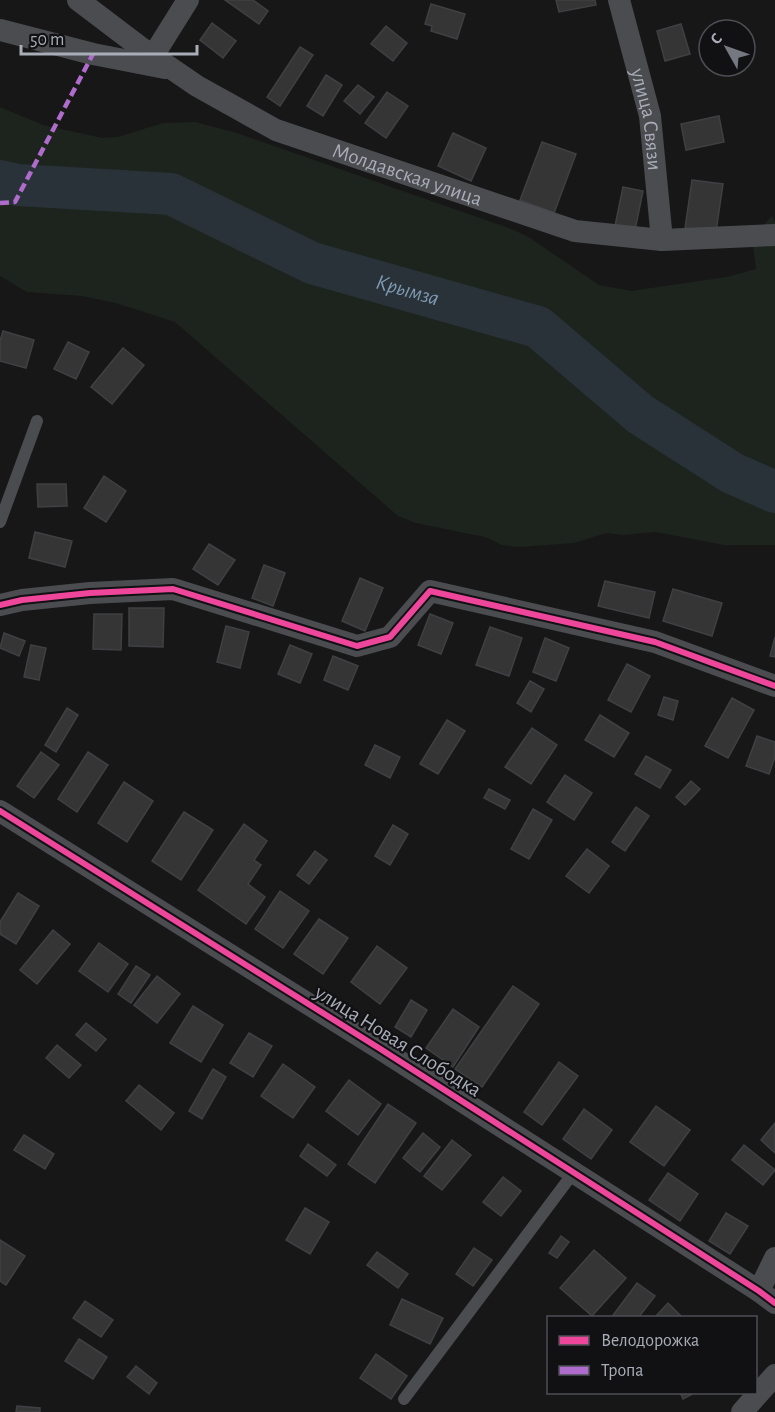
<svg xmlns="http://www.w3.org/2000/svg" width="775" height="1412" font-family="'Alegreya Sans',sans-serif">
<rect width="100%" height="100%" fill="#171717"/>
<!-- green -->
<polygon fill="#1d241e" points="0,107 43,125 102,138 118,137 163,123 195,122 237,133 514,230 530,238 599,285 631,291 727,277 756,269 752,238 772,216 775,222 775,545 724,545 656,532 622,535 607,533 574,543 519,547 502,545 485,537 416,523 398,516 175,322 116,303 82,296 27,292 0,276"/>
<g fill="none" stroke-linecap="round" stroke-linejoin="round">
<!-- river -->
<path stroke="#2a3239" stroke-width="42" id="s1" d="M0 181 18 185 171 194 312 263 538 327 640 414 732 473 775 492"/>
</g>
<!-- building -->
<g fill="#353536" stroke="#3f4043" stroke-width="1.5">
<polygon points="225,0 253,0 268,11 259,24"/>
<polygon points="556,0 595,0 596,5 559,12"/>
<polygon points="431,4 465,14 457,39 431,31 432,26 425,24"/>
<polygon points="212,23 236,41 223,58 200,40"/>
<polygon points="681,24 690,54 665,61 657,31"/>
<polygon points="386,26 407,43 393,61 371,44"/>
<polygon points="300,47 313,55 280,106 267,97"/>
<polygon points="326,75 342,85 323,116 307,106"/>
<polygon points="358,85 374,97 360,114 344,101"/>
<polygon points="387,92 408,106 386,138 365,123"/>
<polygon points="719,116 724,142 686,150 681,124"/>
<polygon points="453,133 486,148 471,181 438,166"/>
<polygon points="542,142 576,154 554,213 520,200"/>
<polygon points="692,180 723,184 716,232 685,228"/>
<polygon points="623,187 643,191 635,230 615,226"/>
<polygon points="3,331 34,340 26,368 0,361 0,341"/>
<polygon points="68,342 89,352 76,379 54,369"/>
<polygon points="123,348 144,365 112,404 91,387"/>
<polygon points="104,476 126,491 106,522 84,508"/>
<polygon points="37,484 66,484 67,506 38,507"/>
<polygon points="35,532 72,541 65,567 29,558"/>
<polygon points="209,544 235,560 218,585 193,569"/>
<polygon points="264,565 285,573 273,606 252,598"/>
<polygon points="360,578 383,588 365,631 342,621"/>
<polygon points="605,581 655,592 649,618 598,606"/>
<polygon points="673,589 722,603 712,636 663,621"/>
<polygon points="129,608 164,608 163,647 129,646"/>
<polygon points="94,614 122,614 121,650 93,649"/>
<polygon points="430,614 453,623 441,654 418,645"/>
<polygon points="226,626 249,632 240,668 217,662"/>
<polygon points="490,627 522,638 509,676 476,665"/>
<polygon points="4,633 25,641 19,656 0,648"/>
<polygon points="775,637 775,657 770,656"/>
<polygon points="545,638 569,648 556,681 533,672"/>
<polygon points="31,645 46,648 39,680 24,677"/>
<polygon points="290,645 312,654 300,683 278,674"/>
<polygon points="333,656 358,666 348,690 324,680"/>
<polygon points="627,664 650,676 631,712 608,700"/>
<polygon points="530,681 544,689 531,712 517,703"/>
<polygon points="664,697 678,701 673,720 658,715"/>
<polygon points="732,698 754,710 728,758 705,746"/>
<polygon points="67,708 78,715 56,752 45,745"/>
<polygon points="600,715 629,733 614,757 585,740"/>
<polygon points="447,720 465,731 438,774 420,764"/>
<polygon points="532,728 557,745 531,784 505,767"/>
<polygon points="757,736 775,742 775,757 769,774 746,766"/>
<polygon points="375,745 400,757 390,778 365,765"/>
<polygon points="41,752 59,765 34,798 17,786"/>
<polygon points="88,752 108,765 77,812 58,799"/>
<polygon points="646,756 671,770 660,788 635,774"/>
<polygon points="565,775 592,793 574,820 547,802"/>
<polygon points="691,781 700,789 685,805 676,797"/>
<polygon points="124,782 153,801 127,842 98,823"/>
<polygon points="489,789 510,800 505,809 484,798"/>
<polygon points="636,807 649,816 625,851 612,842"/>
<polygon points="533,809 552,820 529,859 511,849"/>
<polygon points="184,812 213,830 181,880 152,861"/>
<polygon points="244,824 267,841 254,860 261,865 248,884 265,897 246,924 198,890"/>
<polygon points="393,825 408,834 390,865 375,856"/>
<polygon points="587,849 609,866 589,893 566,876"/>
<polygon points="315,851 327,860 309,884 297,875"/>
<polygon points="280,891 309,911 283,948 255,929"/>
<polygon points="18,893 39,906 16,944 0,934 0,922"/>
<polygon points="319,919 348,938 323,974 294,954"/>
<polygon points="53,930 70,944 37,984 20,970"/>
<polygon points="99,943 128,964 108,992 79,971"/>
<polygon points="377,946 407,968 380,1004 351,982"/>
<polygon points="136,966 150,975 131,1003 118,994"/>
<polygon points="157,976 180,994 157,1023 134,1005"/>
<polygon points="513,986 539,1004 482,1087 455,1069"/>
<polygon points="411,1000 427,1010 411,1037 395,1027"/>
<polygon points="193,1006 223,1025 201,1062 170,1043"/>
<polygon points="453,1009 479,1027 453,1067 426,1048"/>
<polygon points="86,1023 106,1039 96,1051 76,1035"/>
<polygon points="249,1033 272,1046 253,1077 230,1063"/>
<polygon points="57,1045 81,1065 69,1078 46,1058"/>
<polygon points="559,1062 578,1076 542,1125 524,1112"/>
<polygon points="283,1064 315,1087 293,1118 261,1096"/>
<polygon points="213,1069 226,1077 202,1119 189,1111"/>
<polygon points="349,1080 381,1104 358,1135 326,1111"/>
<polygon points="139,1085 174,1113 161,1130 126,1101"/>
<polygon points="388,1104 416,1123 375,1183 348,1164"/>
<polygon points="656,1106 690,1130 664,1166 630,1142"/>
<polygon points="584,1109 612,1130 591,1159 563,1139"/>
<polygon points="775,1123 775,1153 761,1140"/>
<polygon points="423,1133 440,1147 420,1172 403,1158"/>
<polygon points="24,1135 54,1154 45,1169 14,1150"/>
<polygon points="452,1140 471,1155 442,1190 424,1176"/>
<polygon points="308,1144 336,1165 327,1176 300,1156"/>
<polygon points="744,1145 775,1170 763,1185 732,1160"/>
<polygon points="668,1173 698,1194 680,1221 649,1200"/>
<polygon points="503,1177 521,1191 501,1216 483,1202"/>
<polygon points="305,1208 329,1222 310,1254 286,1240"/>
<polygon points="726,1213 748,1226 730,1254 709,1241"/>
<polygon points="561,1236 569,1242 557,1258 549,1253"/>
<polygon points="0,1240 25,1256 6,1285 0,1281"/>
<polygon points="474,1248 492,1260 473,1286 456,1274"/>
<polygon points="594,1250 626,1278 592,1316 560,1288"/>
<polygon points="377,1252 408,1274 398,1288 367,1265"/>
<polygon points="637,1283 655,1296 638,1318 611,1318"/>
<polygon points="402,1299 443,1318 430,1344 390,1325"/>
<polygon points="85,1301 113,1320 101,1337 73,1318"/>
<polygon points="668,1303 683,1318 654,1318"/>
<polygon points="79,1339 107,1357 93,1379 65,1361"/>
<polygon points="376,1354 407,1376 391,1399 360,1378"/>
<polygon points="136,1366 157,1383 149,1394 127,1377"/>
<polygon points="680,1392 696,1392 683,1399"/>
<polygon points="17,1406 40,1408 40,1412 16,1412"/>
</g>
<g fill="none" stroke-linecap="round" stroke-linejoin="round">
<!-- service -->
<g stroke="#4b4c50" stroke-width="12">
<polyline points="0,522 37,421"/>
<polyline points="404,1399 574,1172"/>
</g>
<!-- minor -->
<g stroke="#4b4c50" stroke-width="22">
<path id="s2" d="M78 0 140 47 197 86 276 130 575 231 662 240 775 235"/>
<path id="s3" d="M619 0 650 116 662 240"/>
<polyline points="0,30 93,54 165,68"/>
<polyline points="153,56 188,0"/>
<polyline points="0,605 22,600 90,593 173,589 357,646 390,637 430,591 655,642 775,686"/>
<polyline points="0,811 382,1050 759,1291 775,1303"/>
<polyline points="759,1291 775,1258"/>
<polyline points="742,1412 775,1375"/>
</g>
<!-- quiet -->
<polyline stroke="#b06ccc" stroke-width="4.5" stroke-dasharray="9 4.5" stroke-linecap="butt" points="0,203 15,202 93,54"/>
<!-- cycleway casing -->
<g stroke="#111113" stroke-width="10">
<g id="cycleway">
<polyline points="0,605 22,600 90,593 173,589 357,646 390,637 430,591 655,642 775,686"/>
<polyline points="0,811 382,1050 759,1291 775,1303"/>
</g>
</g>
<!-- cycleway -->
<use href="#cycleway" stroke="#ed469a" stroke-width="6"/>
</g>
<g text-anchor="middle" dominant-baseline="central" stroke-width="4.5" stroke-linejoin="round" paint-order="stroke">
<!-- street labels -->
<g font-size="21" fill="#a8adb8" stroke="#111113">
<text stroke="none"><textPath href="#s3" startOffset="123">улица Связи</textPath></text>
<text stroke="none"><textPath href="#s2" startOffset="376">Молдавская улица</textPath></text>
<text transform="translate(398 1041) rotate(32)">улица Новая Слободка</text>
</g>
<!-- water labels -->
<g font-size="22" font-style="italic" fill="#7f9bb3" stroke="#111113">
<text stroke="none"><textPath href="#s1" startOffset="428">Крымза</textPath></text>
</g>
</g>
<!-- legend -->
<rect x="547" y="1316" width="210" height="78" fill="#111113" stroke="#4d4f55" stroke-width="1.5"/>
<rect x="559" y="1336" width="30" height="9" fill="#ed469a" stroke="#4d4f55" stroke-width="1.5"/>
<text x="601" y="1346" font-size="18" fill="#a8adb8">Велодорожка</text>
<rect x="559" y="1366" width="30" height="9" fill="#b06ccc" stroke="#4d4f55" stroke-width="1.5"/>
<text x="601" y="1376" font-size="18" fill="#a8adb8">Тропа</text>
<!-- north arrow -->
<g transform="translate(727 48) rotate(310)"><circle r="28" fill="#111113" stroke="#4d4f55" stroke-width="1.5"/>
<path d="M0-4.5L10 22L0 15L-10 22Z" fill="#757880"/>
<text y="-9" font-size="16" font-weight="bold" text-anchor="middle" fill="#a8adb8">С</text>
</g>
<!-- scale -->
<path d="M21 45v9h176v-9" fill="none" stroke="#a8adb8" stroke-width="3"/>
<text x="30" y="45" font-size="18" fill="#a8adb8" stroke="#111113" stroke-width="4.5" paint-order="stroke">50 m</text>
</svg>
